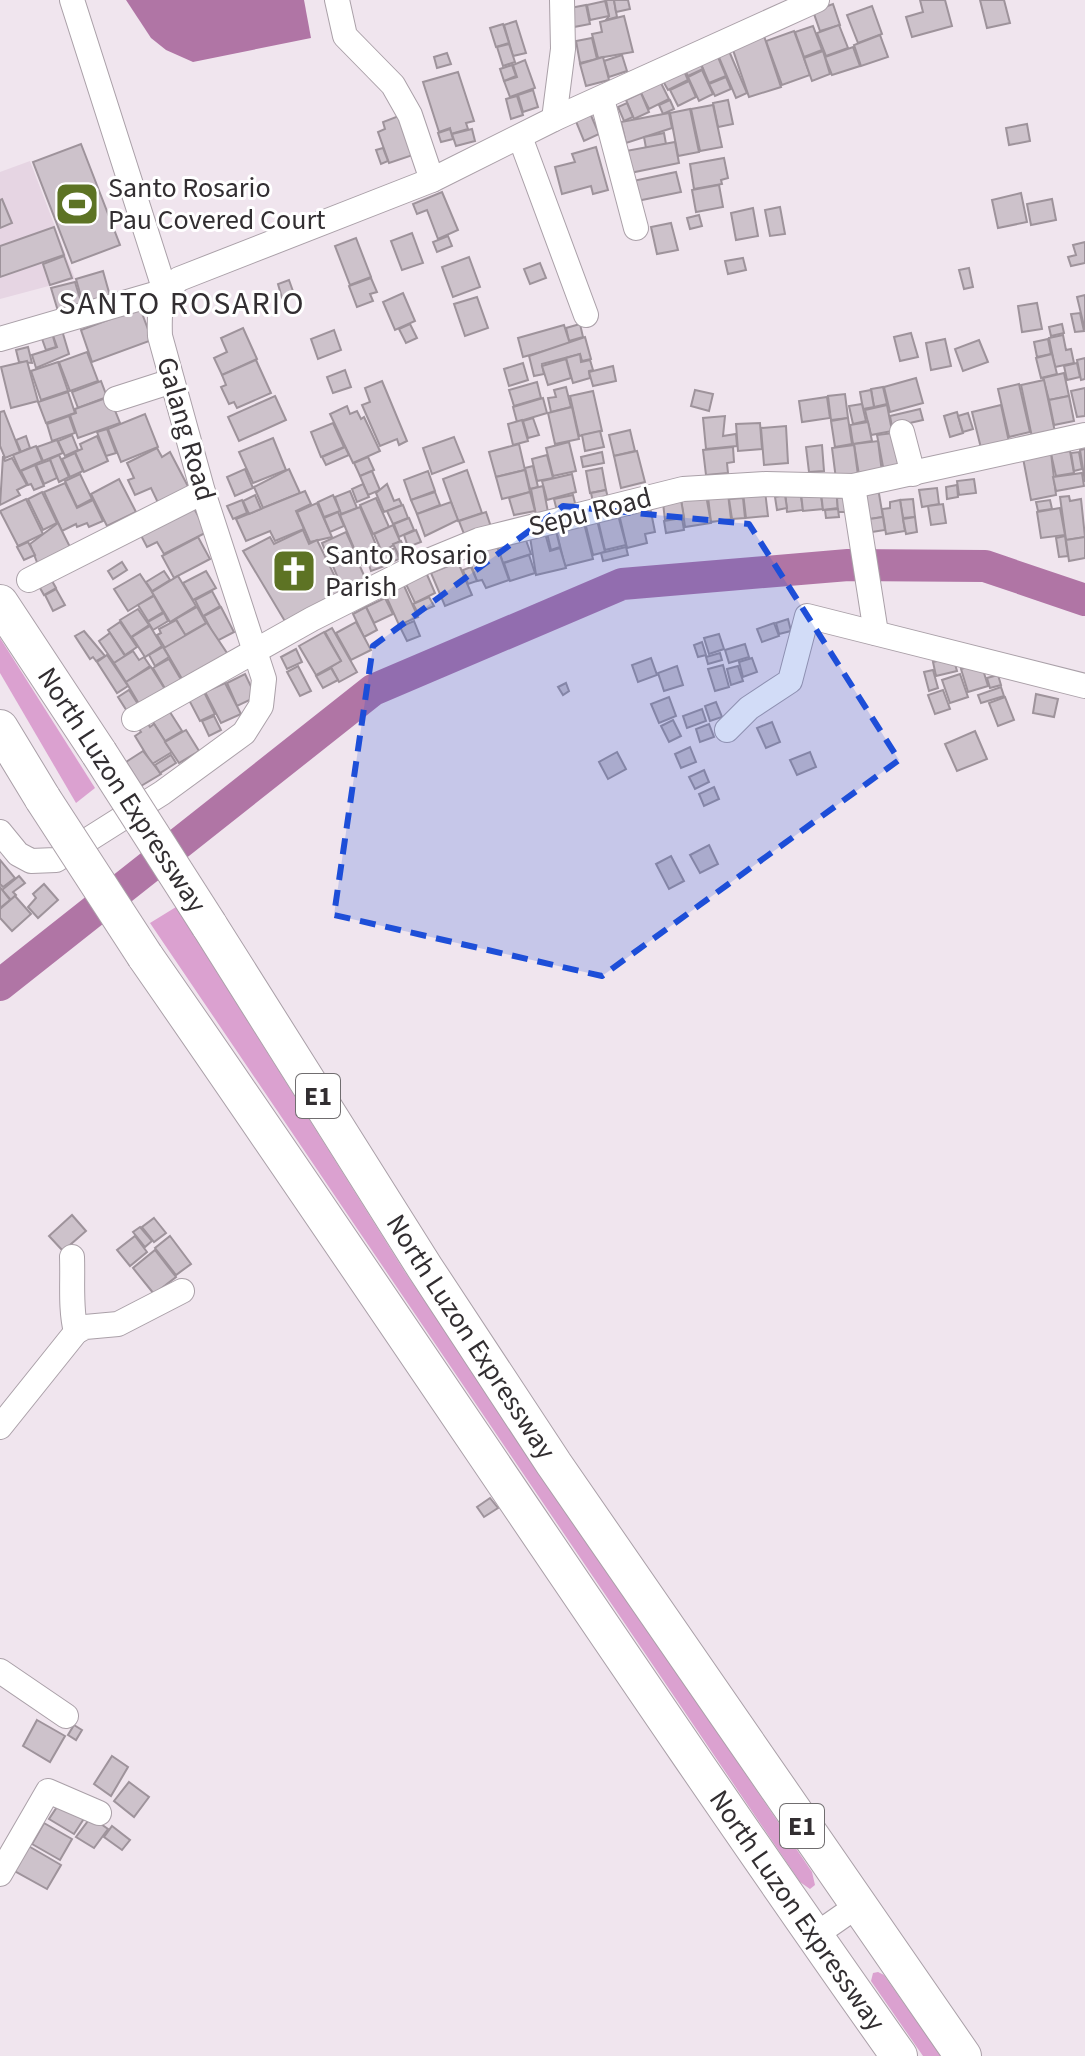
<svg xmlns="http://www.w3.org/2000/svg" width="1085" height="2056" font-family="'Source Sans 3',sans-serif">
<rect width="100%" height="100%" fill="#f0e5ee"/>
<!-- built -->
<polygon fill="#e6d5e3" points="30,161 75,279 0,299 0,172"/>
<!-- green -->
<g fill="#dba1d0">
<polygon points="0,638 95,788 76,803 0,673"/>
<polygon points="176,907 405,1272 812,1872 815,1885 810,1889 800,1882 150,923"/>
<polygon points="878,1972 884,1975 941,2056 923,2056 871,1981 873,1973"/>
</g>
<!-- water -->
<polygon fill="#b075a5" points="126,0 304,0 311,38 193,62 166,50 151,38"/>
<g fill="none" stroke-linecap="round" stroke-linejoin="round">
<!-- river -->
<polyline stroke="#b075a5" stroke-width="32" points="0,985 373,690 622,584 848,565 985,566 1085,600"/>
</g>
<!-- building -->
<g fill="#cdc2cb" stroke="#9e939b" stroke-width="2">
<polygon points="606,0 614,0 617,17 606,20 609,16"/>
<polygon points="614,0 628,0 630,9 616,12"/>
<polygon points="920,0 945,0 952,26 912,37 906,17 923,12"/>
<polygon points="980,0 1004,0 1010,23 987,28"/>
<polygon points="605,1 609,16 590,20 587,5"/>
<polygon points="833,4 840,25 820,31 813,11"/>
<polygon points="586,5 590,24 574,27 570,8"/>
<polygon points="872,6 882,34 858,43 847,15"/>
<polygon points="624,16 633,52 598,58 592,34 602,32 600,22"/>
<polygon points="516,21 526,53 513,56 504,25"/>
<polygon points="503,24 509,43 496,47 490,28"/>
<polygon points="839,25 848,48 826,56 817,33"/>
<polygon points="813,26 822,50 804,57 795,32"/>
<polygon points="794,31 810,75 782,85 766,41"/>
<polygon points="880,35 888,57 861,66 854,45"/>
<polygon points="764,36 781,87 749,97 732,47"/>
<polygon points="592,38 597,59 580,63 576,41"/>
<polygon points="509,44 515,62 503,66 497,47"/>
<polygon points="853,47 860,66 832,75 825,57"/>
<polygon points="729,51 747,93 736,98 718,55"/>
<polygon points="823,51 830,74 812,81 804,58"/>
<polygon points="447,53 451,64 437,68 434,57"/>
<polygon points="622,55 627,71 609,77 604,61"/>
<polygon points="603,57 609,80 586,86 580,64"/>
<polygon points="718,57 726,76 709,83 701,64"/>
<polygon points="525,60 535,88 510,97 504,81 517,77 513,65"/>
<polygon points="698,60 703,69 688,76 683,67"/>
<polygon points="512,65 516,76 504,81 500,69"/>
<polygon points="702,70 713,94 699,101 688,77"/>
<polygon points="684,71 688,80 668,90 663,81"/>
<polygon points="458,72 474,121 466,123 468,129 451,134 450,128 439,132 423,82"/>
<polygon points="726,77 731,89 715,96 709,84"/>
<polygon points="660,81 669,99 649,109 640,91"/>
<polygon points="689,81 696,97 678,106 670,90"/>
<polygon points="533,90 538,107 523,112 518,95"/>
<polygon points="641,93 649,112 634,119 626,100"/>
<polygon points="517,96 523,115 511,119 506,99"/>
<polygon points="670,100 674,109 663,114 659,105"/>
<polygon points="728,100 733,124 718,127 713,103"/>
<polygon points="627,103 633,117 624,121 618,107"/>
<polygon points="713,105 722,147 700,151 691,109"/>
<polygon points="690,109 699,152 678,156 670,113"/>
<polygon points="590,113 599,134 584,141 575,119"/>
<polygon points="669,113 672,128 626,143 621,122"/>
<polygon points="404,114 419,153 389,163 378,132 385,129 383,122"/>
<polygon points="1027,124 1030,141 1009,145 1006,128"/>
<polygon points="450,129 453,139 441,142 438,133"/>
<polygon points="472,129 475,141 456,146 452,134"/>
<polygon points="664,133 666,144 646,148 644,137"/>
<polygon points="675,142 679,163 630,173 626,151"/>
<polygon points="81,144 120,245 72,263 33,162"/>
<polygon points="596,147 608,190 593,194 591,186 562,194 555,167 575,162 572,154"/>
<polygon points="383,148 388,161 381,164 376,150"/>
<polygon points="724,158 728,178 721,180 722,184 694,189 690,164"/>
<polygon points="676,172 681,192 637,201 633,181"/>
<polygon points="719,185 723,207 696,212 692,190"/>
<polygon points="442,192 458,230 438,239 427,210 417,214 413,204"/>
<polygon points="1021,193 1027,222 998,228 992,200"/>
<polygon points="2,199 12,223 0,228 0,200"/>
<polygon points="1052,199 1056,220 1031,225 1027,204"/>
<polygon points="780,207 785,234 770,236 765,210"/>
<polygon points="753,208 758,236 736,240 731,213"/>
<polygon points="699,215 702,226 690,229 687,218"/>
<polygon points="671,223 678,250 657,254 651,227"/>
<polygon points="54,227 64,255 0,277 0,246"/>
<polygon points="412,233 423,263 402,270 391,241"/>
<polygon points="448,236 452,246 437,252 433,242"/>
<polygon points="356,238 371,277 350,285 335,246"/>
<polygon points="1085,242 1085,263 1071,266 1068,257 1076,255 1073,245"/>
<polygon points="64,256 72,278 50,285 43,264"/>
<polygon points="469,257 480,287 453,297 442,267"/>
<polygon points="743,258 746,270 728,274 725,261"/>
<polygon points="540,263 546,278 530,284 524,269"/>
<polygon points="969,268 973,287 964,289 959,270"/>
<polygon points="103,271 110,296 83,304 76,279"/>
<polygon points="371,278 377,292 370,294 373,301 357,307 349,286"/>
<polygon points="289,280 294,294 282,298 278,284"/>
<polygon points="75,282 82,305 58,311 51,288"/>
<polygon points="403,293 415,321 395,330 383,302"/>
<polygon points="1085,295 1085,330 1077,297"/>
<polygon points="477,297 488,328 465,336 454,304"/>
<polygon points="1037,303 1042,329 1022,332 1018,306"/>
<polygon points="140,308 152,340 92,362 81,330"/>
<polygon points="1080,313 1084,331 1075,332 1071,314"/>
<polygon points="410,324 417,338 406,343 399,329"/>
<polygon points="580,324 583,337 569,341 566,328"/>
<polygon points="1062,324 1064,333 1051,336 1049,327"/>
<polygon points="564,325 570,344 523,357 518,338"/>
<polygon points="61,327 69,354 36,368 32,355 57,347 51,330"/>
<polygon points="243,328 257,359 222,375 214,358 227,352 221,338"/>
<polygon points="334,330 341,350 318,359 311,339"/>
<polygon points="52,333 56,347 46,350 41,336"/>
<polygon points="911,333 918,357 900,361 894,337"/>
<polygon points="1063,335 1066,350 1071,349 1074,363 1055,367 1049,338"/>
<polygon points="585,337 591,359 582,361 580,354 542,364 544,374 534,376 529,356"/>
<polygon points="945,339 951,366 931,370 926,343"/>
<polygon points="1048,339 1051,354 1037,357 1034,342"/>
<polygon points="979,340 988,362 963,371 955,349"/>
<polygon points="28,347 32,363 19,362 16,350"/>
<polygon points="87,352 98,381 70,391 59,362"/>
<polygon points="580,354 581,362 590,360 593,370 589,371 590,378 573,383 566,358"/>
<polygon points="1052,354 1057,374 1041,378 1036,358"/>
<polygon points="1085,358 1085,379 1081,380 1077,360"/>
<polygon points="566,359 571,378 548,385 542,366"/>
<polygon points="256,360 271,393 237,408 234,402 229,404 221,387 226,385 222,375"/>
<polygon points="27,361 38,401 11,408 1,367"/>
<polygon points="58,362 68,391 41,400 31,371"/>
<polygon points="523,363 528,380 509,386 504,369"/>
<polygon points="1077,363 1080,377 1067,380 1064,366"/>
<polygon points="613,366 616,381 593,386 589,372"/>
<polygon points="345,370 351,387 333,393 327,377"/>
<polygon points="1064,373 1069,396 1049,400 1043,378"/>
<polygon points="916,378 923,403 890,412 884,387"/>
<polygon points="1044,380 1055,432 1032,437 1021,385"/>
<polygon points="101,381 107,397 78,408 72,392"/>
<polygon points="382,381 407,441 399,445 397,439 380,446 362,405 370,402 365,388"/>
<polygon points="537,382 541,398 514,406 509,390"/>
<polygon points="1019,384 1030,432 1009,437 998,389"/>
<polygon points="566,387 571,407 551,412 548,398 556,397 554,390"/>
<polygon points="883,387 887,404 874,407 871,389"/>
<polygon points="1085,388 1085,416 1077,417 1071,391"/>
<polygon points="695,390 713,394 709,411 691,406"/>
<polygon points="871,390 874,407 863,409 860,392"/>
<polygon points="593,391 602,431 579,436 570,396"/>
<polygon points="68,392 75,413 46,423 38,402"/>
<polygon points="845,394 848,418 831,420 828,396"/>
<polygon points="275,396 286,420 239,441 228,417"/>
<polygon points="1069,396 1074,421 1054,425 1049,400"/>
<polygon points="827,397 830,418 802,422 799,401"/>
<polygon points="106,398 112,403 120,423 78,438 70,415 76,413 75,409"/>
<polygon points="543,398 547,413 517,422 513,407"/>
<polygon points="862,404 866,421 853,424 849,406"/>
<polygon points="887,405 892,431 871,435 865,410"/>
<polygon points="1001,405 1009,442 981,448 972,412"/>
<polygon points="347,406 350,414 357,411 361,419 364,417 380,451 353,463 330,414"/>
<polygon points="572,407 579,439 555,444 548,413"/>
<polygon points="920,409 923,420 892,427 890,416"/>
<polygon points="4,411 20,452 5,458 0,446 0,412"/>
<polygon points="957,412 963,433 950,437 944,416"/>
<polygon points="968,413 973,429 963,432 958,416"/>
<polygon points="145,414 158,447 121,462 108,429"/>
<polygon points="69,416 75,433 52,441 47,424"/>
<polygon points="725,416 723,436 736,434 737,446 706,449 703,418"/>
<polygon points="533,418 539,435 528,438 523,421"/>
<polygon points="848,418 852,444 835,447 831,421"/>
<polygon points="522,420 528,441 513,445 508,424"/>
<polygon points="868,422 872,441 853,444 850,425"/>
<polygon points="333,423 344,447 321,457 311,432"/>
<polygon points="760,423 762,449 738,451 736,424"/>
<polygon points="786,426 788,463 764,465 761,428"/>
<polygon points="107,429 116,453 106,456 97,432"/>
<polygon points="630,430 635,451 614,456 609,435"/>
<polygon points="600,431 604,447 585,451 582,435"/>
<polygon points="893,433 899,469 884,472 877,435"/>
<polygon points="72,435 78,450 65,456 58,441"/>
<polygon points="26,436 30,448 21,452 16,440"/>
<polygon points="97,436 108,461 84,472 75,452 82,449 80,444"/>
<polygon points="454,437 464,462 432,474 423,448"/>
<polygon points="273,438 286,470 253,483 239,452"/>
<polygon points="57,440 63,453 43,461 37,447"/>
<polygon points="878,441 882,472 859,475 854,444"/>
<polygon points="569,442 576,471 553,476 546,448"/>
<polygon points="519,444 525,470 496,477 489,452"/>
<polygon points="822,445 824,471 809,472 806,447"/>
<polygon points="854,445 858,475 836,479 832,448"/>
<polygon points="36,446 42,461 20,471 13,455"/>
<polygon points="345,447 349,455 326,465 322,457"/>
<polygon points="733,447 734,462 727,463 728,473 706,475 703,450"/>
<polygon points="157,448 162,457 170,452 192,494 161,509 151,488 135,495 128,480 134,478 127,463"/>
<polygon points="1085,449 1085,482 1080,450"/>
<polygon points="637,451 645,482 621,488 614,456"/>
<polygon points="1070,451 1074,473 1056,476 1051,454"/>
<polygon points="602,452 604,463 583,467 581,457"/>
<polygon points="1079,452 1082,469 1074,471 1071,453"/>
<polygon points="75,453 83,471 70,477 62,459"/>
<polygon points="1051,453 1056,495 1031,500 1023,458"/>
<polygon points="59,455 69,477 59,482 50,459"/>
<polygon points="547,455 553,478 537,481 532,459"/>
<polygon points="3,456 5,461 12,458 27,485 17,490 20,495 0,505"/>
<polygon points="368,457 374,470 360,476 354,463"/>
<polygon points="50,460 57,478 44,484 36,465"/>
<polygon points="35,465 44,486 34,490 31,484 28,485 21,471"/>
<polygon points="533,466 538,487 530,489 525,468"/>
<polygon points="602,468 606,490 590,493 586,471"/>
<polygon points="245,469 253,488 235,496 227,477"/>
<polygon points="289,469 300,493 263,508 254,487"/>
<polygon points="467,470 482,513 458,521 443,479"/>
<polygon points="525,470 530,492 502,499 496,477"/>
<polygon points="372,471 380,490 368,495 360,476"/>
<polygon points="428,471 435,491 411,500 404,480"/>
<polygon points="1082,473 1084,486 1056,491 1053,477"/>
<polygon points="80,474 92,499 77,507 65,481"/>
<polygon points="572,474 576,492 547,500 542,481"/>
<polygon points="119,479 136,512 107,526 91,494"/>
<polygon points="974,479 976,493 959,495 957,481"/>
<polygon points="65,483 77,508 93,500 103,521 89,527 87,523 77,527 76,524 62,531 44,492"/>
<polygon points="363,484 369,497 357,502 352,489"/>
<polygon points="387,484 394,501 399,499 402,505 384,512 376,493"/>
<polygon points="957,485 958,497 947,499 946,487"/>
<polygon points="543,486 548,512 536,515 531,489"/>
<polygon points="878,488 883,517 863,520 858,491"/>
<polygon points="937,488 939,504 922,507 919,490"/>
<polygon points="606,490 608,498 593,502 591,493"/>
<polygon points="800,490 803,510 787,512 785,491"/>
<polygon points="820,490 823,509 803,511 801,493"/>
<polygon points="305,491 311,504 296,511 304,529 275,541 270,531 246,541 236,519"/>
<polygon points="350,491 357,508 341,514 335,497"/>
<polygon points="765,491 768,516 746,518 743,493"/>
<polygon points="836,491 838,508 823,510 821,492"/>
<polygon points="42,492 57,523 43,530 28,499"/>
<polygon points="435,492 440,505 417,514 411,500"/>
<polygon points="530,492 535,511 514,515 509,498"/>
<polygon points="728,494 731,519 711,522 708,497"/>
<polygon points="255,495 261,509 249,514 243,501"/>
<polygon points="333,495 340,511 324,517 318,502"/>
<polygon points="573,495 576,507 557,511 554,499"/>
<polygon points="706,495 711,523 685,527 681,499"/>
<polygon points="785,495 787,508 777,510 775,497"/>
<polygon points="850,496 851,512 838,512 837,498"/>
<polygon points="1069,496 1070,501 1081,499 1085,537 1066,540 1060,497"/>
<polygon points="376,498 389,527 373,534 360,505"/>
<polygon points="743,498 745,518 732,519 729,499"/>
<polygon points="26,499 43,534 18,546 0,511"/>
<polygon points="913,499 915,517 903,518 900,500"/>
<polygon points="242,500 247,513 233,519 227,506"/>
<polygon points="681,500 684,517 665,520 663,503"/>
<polygon points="900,500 905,531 886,534 882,509 890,508 890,502"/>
<polygon points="1050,500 1052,509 1038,511 1036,502"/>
<polygon points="190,501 207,532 164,554 157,542 147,547 137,528"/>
<polygon points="451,502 458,520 425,536 417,514"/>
<polygon points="317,503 332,537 310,542 297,512"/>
<polygon points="943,504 946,523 931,525 928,506"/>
<polygon points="403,505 408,518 393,524 387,511"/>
<polygon points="360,507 385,566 371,571 368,562 361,565 340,515"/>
<polygon points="650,507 655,532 645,534 647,543 627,548 619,514"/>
<polygon points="1060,508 1065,535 1041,538 1037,512"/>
<polygon points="838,509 839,517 826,518 825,510"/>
<polygon points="617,511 626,545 605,550 597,516"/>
<polygon points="338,512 344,526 330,532 324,518"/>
<polygon points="486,512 492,530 466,539 459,521"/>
<polygon points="596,516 605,552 593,555 584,518"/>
<polygon points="883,517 885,530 865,533 863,520"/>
<polygon points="915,517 917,532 906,534 903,519"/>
<polygon points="409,518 414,530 399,537 394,524"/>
<polygon points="682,518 684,530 666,533 664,521"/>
<polygon points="583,519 593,559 565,566 555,526"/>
<polygon points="58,523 73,553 40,570 30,544"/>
<polygon points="393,525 400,541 382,552 374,534"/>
<polygon points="555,527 560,547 551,550 546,529"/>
<polygon points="303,530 309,544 317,540 342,591 286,623 243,551 270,537 274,544"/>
<polygon points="416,530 421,542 408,547 404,535"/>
<polygon points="346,532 356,554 331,565 322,543"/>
<polygon points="523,532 531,554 503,563 496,541"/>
<polygon points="545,533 550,551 560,548 566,568 536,575 530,537"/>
<polygon points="1065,536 1068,556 1059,557 1056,538"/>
<polygon points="198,537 210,559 174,578 162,556"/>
<polygon points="1085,537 1085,558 1069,561 1066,540"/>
<polygon points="401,541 407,555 400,558 393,544"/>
<polygon points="28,542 35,555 24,560 17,547"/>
<polygon points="496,544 509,580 486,588 482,580 477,581 467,554"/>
<polygon points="626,547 628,555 603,561 601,553"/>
<polygon points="395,548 399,559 385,565 381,554"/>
<polygon points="355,555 366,580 343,590 332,564"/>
<polygon points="529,555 535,573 510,581 504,563"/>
<polygon points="122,562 127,570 113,579 108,571"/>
<polygon points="458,562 472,595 445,606 431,573"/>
<polygon points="471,567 477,581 468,584 463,570"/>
<polygon points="425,570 435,593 415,603 404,580"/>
<polygon points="164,571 170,580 152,591 146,582"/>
<polygon points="206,571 216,588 193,600 183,583"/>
<polygon points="47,572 56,588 44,595 35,579"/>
<polygon points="140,574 154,595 128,611 114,589"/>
<polygon points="178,576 196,606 170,622 152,592"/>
<polygon points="401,579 418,617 399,625 382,587"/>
<polygon points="56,589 65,605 53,611 45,595"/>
<polygon points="212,591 220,606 203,616 195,600"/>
<polygon points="154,596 163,612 148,621 138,605"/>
<polygon points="429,597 434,606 418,613 413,604"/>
<polygon points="385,598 393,614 374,623 366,607"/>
<polygon points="197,607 206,623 185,635 176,619"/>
<polygon points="221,607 234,632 217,641 204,616"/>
<polygon points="366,607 377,630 364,637 353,614"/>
<polygon points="138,609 149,625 131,637 120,620"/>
<polygon points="164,613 168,621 153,630 148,622"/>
<polygon points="788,619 791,631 779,634 776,623"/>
<polygon points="176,620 186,636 165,648 157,635 161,633 159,629"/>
<polygon points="414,621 420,636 407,641 400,627"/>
<polygon points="120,622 137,647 125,655 108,630"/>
<polygon points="356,622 371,650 351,660 336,633"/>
<polygon points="207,623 231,659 185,684 164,648"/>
<polygon points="774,623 779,636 762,642 757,629"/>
<polygon points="150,626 162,646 145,657 132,637"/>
<polygon points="332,628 357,672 339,682 331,667 341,661 325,632"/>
<polygon points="84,631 105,656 96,661 93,657 90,659 75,636"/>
<polygon points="324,632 341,661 316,675 299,646"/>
<polygon points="110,633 125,656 114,663 99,641"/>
<polygon points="719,634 724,649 709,654 704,638"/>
<polygon points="702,642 706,655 698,657 694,645"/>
<polygon points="745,644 749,657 729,663 725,650"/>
<polygon points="163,647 169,657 155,666 149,655"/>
<polygon points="296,649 302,662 287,669 281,657"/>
<polygon points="133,651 139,660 144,657 150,666 126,682 114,663"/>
<polygon points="720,653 722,660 708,664 706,657"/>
<polygon points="107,655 128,686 117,693 97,662"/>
<polygon points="953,657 957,671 936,676 933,662"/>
<polygon points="651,658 657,675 638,682 632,665"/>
<polygon points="752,658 757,672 743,677 739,662"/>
<polygon points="169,659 183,683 167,692 153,668"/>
<polygon points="981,663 988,686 968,692 961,669"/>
<polygon points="723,665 729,687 715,691 708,669"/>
<polygon points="298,666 311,691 300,696 287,672"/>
<polygon points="677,666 683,685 664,691 658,673"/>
<polygon points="738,666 743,681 731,685 727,669"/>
<polygon points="151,667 168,694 142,709 126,682"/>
<polygon points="331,668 338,680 323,688 316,676"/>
<polygon points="933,670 938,688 929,691 924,672"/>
<polygon points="245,674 256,697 237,706 227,683"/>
<polygon points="960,674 968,697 950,703 942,680"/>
<polygon points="998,675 1001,685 990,688 987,678"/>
<polygon points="225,683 241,714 221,723 205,692"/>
<polygon points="566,683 569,691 563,695 558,687"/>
<polygon points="1001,687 1004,696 981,703 978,695"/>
<polygon points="129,690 143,712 132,719 118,697"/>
<polygon points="943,690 950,709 935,714 928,695"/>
<polygon points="204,692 215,714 200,721 189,700"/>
<polygon points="1036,694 1058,699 1054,717 1033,713"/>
<polygon points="669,697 676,716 659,723 651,704"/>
<polygon points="1005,697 1014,720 998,726 989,703"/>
<polygon points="716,702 722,717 710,721 705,706"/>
<polygon points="168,709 182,731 165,741 151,719"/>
<polygon points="702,709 706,721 687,728 683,716"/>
<polygon points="214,716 221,730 209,736 202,721"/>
<polygon points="145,719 150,727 154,724 172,752 152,764 135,736 141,732 136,725"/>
<polygon points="673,720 681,736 669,742 661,726"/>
<polygon points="772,722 780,742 766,748 757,728"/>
<polygon points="709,724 714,737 700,742 696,729"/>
<polygon points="186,730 199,751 179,763 165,742"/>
<polygon points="975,731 987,759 957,771 945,744"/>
<polygon points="690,747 696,762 681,768 675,754"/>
<polygon points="143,751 161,774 141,786 126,762"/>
<polygon points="617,752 626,769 608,779 599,762"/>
<polygon points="810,752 816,767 797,775 790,760"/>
<polygon points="171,755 176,763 160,773 155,765"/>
<polygon points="704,770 709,782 695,789 689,777"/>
<polygon points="714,787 719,799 704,806 699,794"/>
<polygon points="709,845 718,864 700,873 690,855"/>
<polygon points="671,856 684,881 669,889 656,864"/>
<polygon points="0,860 15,878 3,887 0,884"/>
<polygon points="19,876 25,883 13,892 16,895 11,900 2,890"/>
<polygon points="44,884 58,900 38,918 28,907 36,898 33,894"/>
<polygon points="0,887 10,900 0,908"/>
<polygon points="15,896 31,914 12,931 0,918 0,909"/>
<polygon points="72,1215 86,1231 63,1251 49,1236"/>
<polygon points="154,1218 166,1233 154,1242 142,1227"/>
<polygon points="140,1227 152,1241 145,1247 133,1232"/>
<polygon points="135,1236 147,1252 130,1266 117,1250"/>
<polygon points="170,1236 191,1264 176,1275 155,1248"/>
<polygon points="155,1250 176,1277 154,1294 133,1268"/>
<polygon points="490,1498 498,1508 484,1517 477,1507"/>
<polygon points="37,1720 65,1736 50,1762 23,1746"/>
<polygon points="74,1725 82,1730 76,1740 68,1735"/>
<polygon points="112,1756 128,1767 111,1796 94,1784"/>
<polygon points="129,1782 149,1797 134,1817 114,1801"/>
<polygon points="61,1801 85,1817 74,1834 49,1819"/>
<polygon points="91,1817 108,1829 94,1848 76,1837"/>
<polygon points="44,1823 72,1839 60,1860 32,1844"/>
<polygon points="112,1826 130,1840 122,1850 104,1837"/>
<polygon points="25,1844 61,1865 47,1889 11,1869"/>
</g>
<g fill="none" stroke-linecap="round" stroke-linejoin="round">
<!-- minor casing -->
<g stroke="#aaa0a8" stroke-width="26">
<g id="minor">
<polyline points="337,0 345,36 393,85 410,115 432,180"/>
<polyline points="602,99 636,228"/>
<polyline points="554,119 563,49 562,0"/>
<polyline points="520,137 586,315"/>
<polyline points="0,339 165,291 72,0"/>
<polyline points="116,399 172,381"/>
<polyline points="902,432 913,474"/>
<polyline points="853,486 876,633"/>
<polyline points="29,580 203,492"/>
<polyline points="134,719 312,619 423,563 479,540 683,489 766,484 853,486 1085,435"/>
<polyline points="727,730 749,708 790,681 807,616 1085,686"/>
<path d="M0 832 18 854 31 861 56 860 162 793 244 733 261 706 264 679 203 492 160 336C159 311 159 296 179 279L432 180 554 119 817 0"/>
<path d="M72 1257C73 1282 70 1308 76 1332"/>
<polyline points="0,1427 76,1332 85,1327 118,1324 182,1291"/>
<polyline points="0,1671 66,1716"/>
<polyline points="0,1874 48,1791 99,1813"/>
<polyline points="814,1936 857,1906"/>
</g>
</g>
<!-- highway casing -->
<g stroke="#aaa0a8" stroke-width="38">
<g id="highway">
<polyline points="0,603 99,753"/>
<polyline points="0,728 43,799"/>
<path id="s1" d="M209 925 425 1268 554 1464 963 2056"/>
<path id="s2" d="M145 956C399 1321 642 1693 899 2056"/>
</g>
</g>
<!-- minor -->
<use href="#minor" stroke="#fff" stroke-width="24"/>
<!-- highway -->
<use href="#highway" stroke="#fff" stroke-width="36"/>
<!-- highway-bridge casing -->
<g stroke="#aaa0a8" stroke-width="38" stroke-linecap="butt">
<g id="highway-bridge">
<polyline points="99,753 209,925"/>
<polyline points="43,799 145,956"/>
</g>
</g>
<!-- highway-bridge -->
<use href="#highway-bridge" stroke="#fff" stroke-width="36"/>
</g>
<!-- marked area -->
<path fill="#1d4ed8" fill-opacity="0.2" stroke="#1d4ed8" stroke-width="6" stroke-dasharray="16 10" stroke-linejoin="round" d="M563 506 749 524 899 760 602 976 334 915 373 646Z"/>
<!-- icons -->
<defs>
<g id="stadium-square" transform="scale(2.3)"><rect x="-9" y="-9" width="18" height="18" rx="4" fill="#5d7324" stroke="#fff"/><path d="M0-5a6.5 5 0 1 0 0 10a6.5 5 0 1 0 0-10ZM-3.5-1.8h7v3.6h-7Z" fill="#fff"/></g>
<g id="church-square" transform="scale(2.3)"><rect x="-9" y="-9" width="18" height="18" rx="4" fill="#5d7324" stroke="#fff"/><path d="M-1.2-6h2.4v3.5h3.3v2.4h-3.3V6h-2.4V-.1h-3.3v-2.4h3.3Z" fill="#fff"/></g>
</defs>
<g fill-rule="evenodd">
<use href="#stadium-square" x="77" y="204"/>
<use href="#church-square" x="294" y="571"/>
</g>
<g text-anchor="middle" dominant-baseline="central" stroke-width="6" stroke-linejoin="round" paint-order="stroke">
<!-- shield labels -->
<g fill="#fff" stroke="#706d6f" stroke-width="2">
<rect x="296" y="1074" width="44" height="44" rx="6"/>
<rect x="780" y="1804" width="44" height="44" rx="6"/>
</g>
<g font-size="26" font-weight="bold" fill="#322e31">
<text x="318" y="1096">E1</text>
<text x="802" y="1826">E1</text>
</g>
<!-- poi labels -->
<g font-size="28" fill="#322e31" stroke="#fff" text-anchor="start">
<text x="108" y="188">Santo Rosario<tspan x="108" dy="32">Pau Covered Court</tspan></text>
<text x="325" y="555">Santo Rosario<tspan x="325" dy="32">Parish</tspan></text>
</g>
<!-- street labels -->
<g font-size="28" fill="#322e31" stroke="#fff">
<text transform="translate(186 429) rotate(74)">Galang Road</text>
<text transform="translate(590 512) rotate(-14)">Sepu Road</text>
<text transform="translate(122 790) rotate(57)">North Luzon Expressway</text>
<text stroke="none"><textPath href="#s1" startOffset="488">North Luzon Expressway</textPath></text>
<text stroke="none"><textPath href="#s2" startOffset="1156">North Luzon Expressway</textPath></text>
</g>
<!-- quarter labels -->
<g font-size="32" letter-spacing="2" fill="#322e31" stroke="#fff">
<text x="182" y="304">SANTO ROSARIO</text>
</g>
</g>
</svg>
